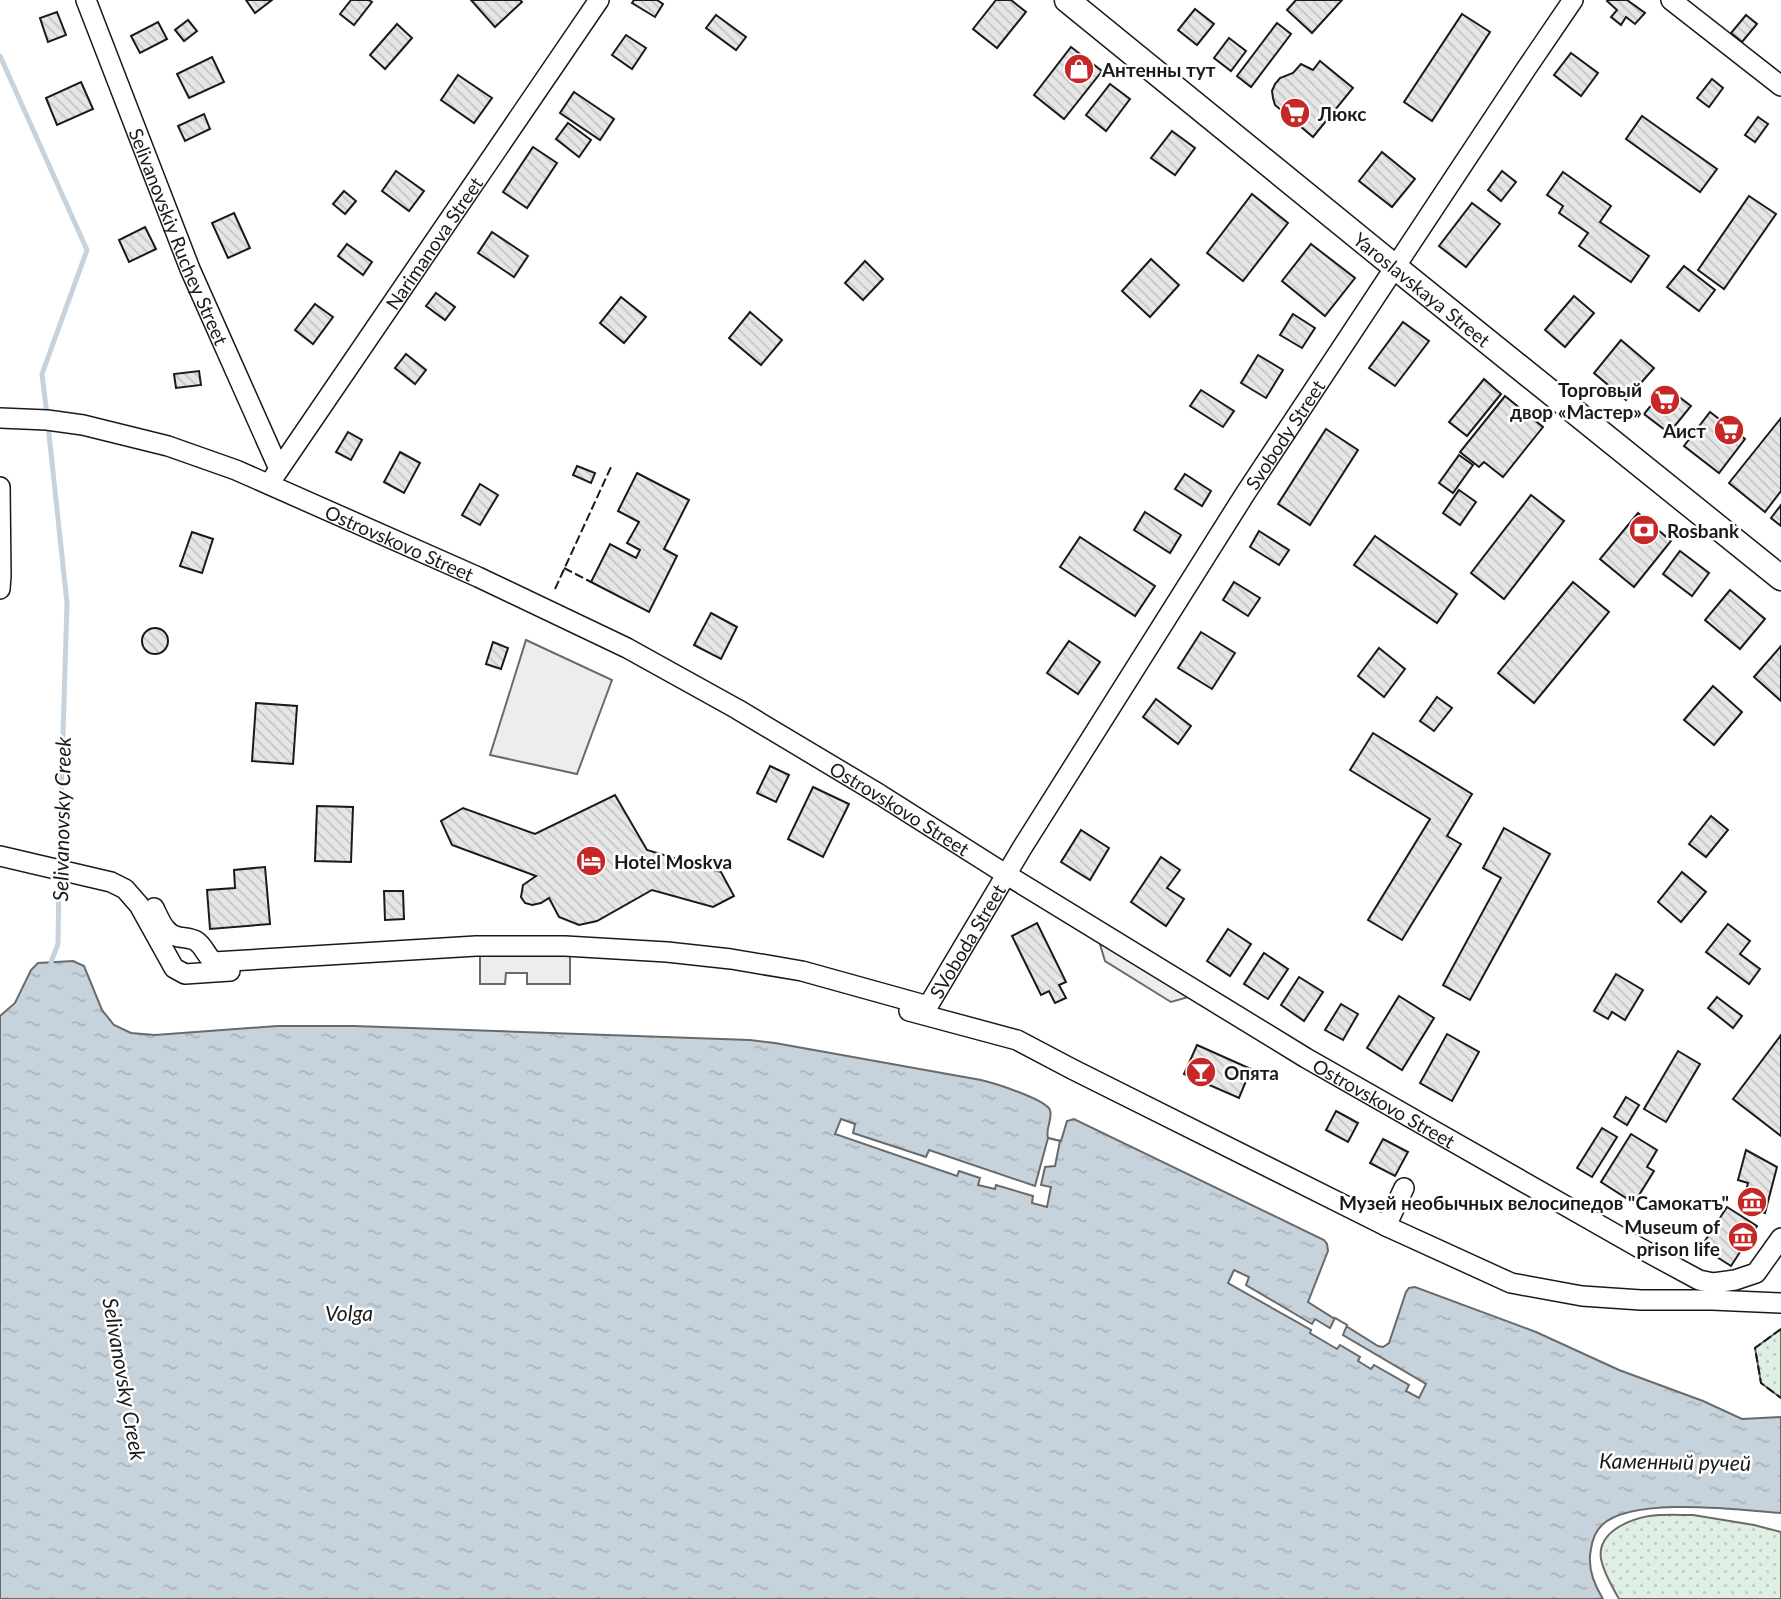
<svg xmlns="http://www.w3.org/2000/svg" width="1781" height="1599" font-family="Lato,sans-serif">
<defs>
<pattern id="park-dots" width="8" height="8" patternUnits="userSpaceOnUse" patternTransform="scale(1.75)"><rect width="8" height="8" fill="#e0efe3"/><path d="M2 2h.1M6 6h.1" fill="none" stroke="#c0ccc2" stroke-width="1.8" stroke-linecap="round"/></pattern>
<pattern id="water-ripples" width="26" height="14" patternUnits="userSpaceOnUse" patternTransform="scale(1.75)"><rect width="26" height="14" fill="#c6d2dc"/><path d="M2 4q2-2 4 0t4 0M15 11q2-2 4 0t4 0" fill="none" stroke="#aab4bc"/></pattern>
<pattern id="building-back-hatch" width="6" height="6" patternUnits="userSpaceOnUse" patternTransform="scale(1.75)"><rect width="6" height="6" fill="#e6e6e6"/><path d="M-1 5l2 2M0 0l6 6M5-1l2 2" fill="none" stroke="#c5c5c5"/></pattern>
</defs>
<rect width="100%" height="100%" fill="#fff"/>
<!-- park -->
<g fill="url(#park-dots)" stroke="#6a6a6a" stroke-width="2">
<polygon points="1781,1329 1781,1398 1761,1383 1755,1348"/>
<path d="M1693 1515 1754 1525 1781 1532V1599H1619C1612 1586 1604 1574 1601 1559 1597 1533 1627 1520 1649 1516 1663 1514 1679 1515 1693 1515Z"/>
</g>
<!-- parking -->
<g fill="#ededed" stroke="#6a6a6a" stroke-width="2">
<polygon points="526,640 612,680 577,774 490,755"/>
<polygon points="1099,941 1192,996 1171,1002 1105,961"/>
<polygon points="480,954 570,954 570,984 527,984 527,973 506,973 505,984 480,984"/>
</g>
<!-- water -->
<path fill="url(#water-ripples)" stroke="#6a6a6a" stroke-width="2" d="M73 961 84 966 102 1010 114 1025 131 1033 155 1035 277 1026H354L750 1040 775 1043 981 1080C994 1083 1045 1099 1050 1110 1053 1119 1045 1129 1048 1138L1061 1141 1067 1121 1074 1119 1324 1240 1327 1244 1328 1251 1308 1302 1378 1346 1383 1347 1389 1343 1406 1292 1409 1288 1415 1287 1536 1332 1619 1370 1703 1401 1742 1419 1781 1417V1513C1740 1510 1633 1496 1602 1525 1596 1531 1592 1541 1591 1549 1587 1567 1593 1583 1603 1599H0V1016L15 1003 31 970 38 963Z"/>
<!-- pier -->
<g fill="#fff" stroke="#6a6a6a" stroke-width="2">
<polygon points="841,1119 855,1124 853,1133 926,1157 929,1150 1035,1186 1048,1138 1060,1141 1055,1166 1045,1167 1041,1185 1051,1187 1047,1207 1032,1203 1033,1196 996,1185 995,1189 978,1185 980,1178 959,1171 957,1176 835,1134"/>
<polygon points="1234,1270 1249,1277 1246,1285 1312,1324 1315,1319 1330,1328 1335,1318 1347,1325 1343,1335 1426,1384 1419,1398 1406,1391 1409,1385 1374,1365 1371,1369 1358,1361 1360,1357 1340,1345 1337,1349 1310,1333 1311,1330 1228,1283"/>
</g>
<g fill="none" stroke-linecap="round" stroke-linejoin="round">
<!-- stream -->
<g stroke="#c6d2dc" stroke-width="5">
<polyline points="0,56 87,250 42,374 47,415"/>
<polyline points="48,425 67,603 59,865"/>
<polyline points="52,966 51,962 58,944 59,875"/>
</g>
</g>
<!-- building -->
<g fill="url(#building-back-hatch)" stroke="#1a1a1a" stroke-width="2">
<polygon points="246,0 272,0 255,13"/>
<polygon points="351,0 369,0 372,2 354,25 340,14"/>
<polygon points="471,0 520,0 522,2 495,27"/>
<polygon points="634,0 657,0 663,4 655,17 632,3"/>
<polygon points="996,0 1011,0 1026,12 997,48 973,29"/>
<polygon points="1296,0 1342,0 1312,33 1287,10"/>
<polygon points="1608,0 1627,0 1645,13 1635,24 1626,17 1621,25 1611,17 1617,10 1607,1"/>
<polygon points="1195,9 1214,24 1197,45 1178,30"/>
<polygon points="57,12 66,35 48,42 40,18"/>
<polygon points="1462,14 1490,32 1432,121 1404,102"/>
<polygon points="716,15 746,37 736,50 706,28"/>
<polygon points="1746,15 1757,24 1742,42 1731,33"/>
<polygon points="188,20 197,31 184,41 175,30"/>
<polygon points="158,22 167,39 140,53 131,36"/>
<polygon points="1277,23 1291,34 1251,87 1237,76"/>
<polygon points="397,24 412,38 385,69 370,55"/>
<polygon points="626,35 646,48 632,69 612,55"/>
<polygon points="1229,38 1246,51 1231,71 1214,58"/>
<polygon points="1071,47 1102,71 1064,119 1034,95"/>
<polygon points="1571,53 1598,73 1581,96 1554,75"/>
<polygon points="212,57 224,82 189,98 177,74"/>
<polygon points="1320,61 1353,88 1313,137 1275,105 1273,98 1272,91 1275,84 1280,78 1293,73 1301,64 1313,70"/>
<polygon points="458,75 492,98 474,123 441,100"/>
<polygon points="1712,79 1723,88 1709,107 1697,98"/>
<polygon points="81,82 93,109 57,125 46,98"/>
<polygon points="1110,84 1130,99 1106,131 1086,115"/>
<polygon points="574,92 614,119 600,140 560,113"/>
<polygon points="204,114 210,129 185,141 178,126"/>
<polygon points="1642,116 1717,169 1700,192 1626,139"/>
<polygon points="1758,117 1768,124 1755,142 1745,135"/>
<polygon points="568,123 591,140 579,157 556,139"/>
<polygon points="1172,131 1195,148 1175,175 1151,158"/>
<polygon points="533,147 557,163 527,208 503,192"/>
<polygon points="1382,152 1415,179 1392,207 1359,181"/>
<polygon points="396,171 424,191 409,211 382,191"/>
<polygon points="1502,171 1516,182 1501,201 1488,190"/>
<polygon points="1563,172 1611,206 1600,222 1649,256 1631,282 1579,246 1588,233 1559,213 1563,206 1547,195"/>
<polygon points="344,191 356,201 345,214 333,204"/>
<polygon points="1252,194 1288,223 1243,281 1207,253"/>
<polygon points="1749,196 1776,214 1724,289 1698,270"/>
<polygon points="1472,203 1500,224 1466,267 1439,246"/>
<polygon points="234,213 250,248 228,258 212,223"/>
<polygon points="145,227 156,249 129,262 119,240"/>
<polygon points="492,232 528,256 514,277 478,253"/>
<polygon points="347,244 372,262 363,275 338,256"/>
<polygon points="1311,244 1355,278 1325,316 1282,281"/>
<polygon points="1151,259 1179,285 1150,317 1122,291"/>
<polygon points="865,261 883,279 863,300 845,283"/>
<polygon points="1684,266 1715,290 1699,311 1667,287"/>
<polygon points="436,293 455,307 445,320 426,306"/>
<polygon points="1574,296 1594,313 1565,347 1545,330"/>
<polygon points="621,297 646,317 624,343 600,323"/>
<polygon points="315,304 333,317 313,344 295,330"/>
<polygon points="750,312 782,340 761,365 729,338"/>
<polygon points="1293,314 1315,328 1302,348 1280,335"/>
<polygon points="1403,322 1429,341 1395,386 1369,368"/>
<polygon points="1621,340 1654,368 1626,400 1594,373"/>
<polygon points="406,354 426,370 415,384 395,368"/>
<polygon points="1258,355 1283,370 1266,398 1241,383"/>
<polygon points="199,371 201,385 176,388 174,374"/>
<polygon points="1484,379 1501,394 1467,436 1449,422"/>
<polygon points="1666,387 1691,406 1669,433 1644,414"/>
<polygon points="1201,390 1234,411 1223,427 1190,406"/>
<polygon points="1505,396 1543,427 1503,477 1484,462 1479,467 1460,452"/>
<polygon points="1710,412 1745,439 1719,473 1684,446"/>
<polygon points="1781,418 1781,491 1765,512 1729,483"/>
<polygon points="1326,429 1358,450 1310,525 1278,504"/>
<polygon points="348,432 362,440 351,460 336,452"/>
<polygon points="400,452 420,463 404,493 384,482"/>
<polygon points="1459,455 1473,465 1453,493 1439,483"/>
<polygon points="577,466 595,473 591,483 573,475"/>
<polygon points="637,473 689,500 664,549 677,556 649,612 591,582 610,544 636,558 640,550 627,543 639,522 618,511"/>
<polygon points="1185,474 1211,491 1202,506 1175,489"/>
<polygon points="480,484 498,495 480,525 462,515"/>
<polygon points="1459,490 1476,502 1460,525 1443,513"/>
<polygon points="1531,495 1564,521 1504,599 1471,573"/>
<polygon points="1781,505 1781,526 1771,518"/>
<polygon points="1145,512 1181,535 1170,553 1134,530"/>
<polygon points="1638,513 1671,541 1634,587 1600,559"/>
<polygon points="1259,531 1289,550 1279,565 1250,547"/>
<polygon points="192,532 213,539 202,573 180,566"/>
<polygon points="1375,536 1457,594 1437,623 1354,565"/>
<polygon points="1080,537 1155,586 1135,616 1060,567"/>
<polygon points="1680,551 1709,573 1692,596 1663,574"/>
<polygon points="1234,582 1260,598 1248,616 1223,600"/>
<polygon points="1573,582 1609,612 1534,703 1498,673"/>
<polygon points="1730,590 1765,619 1740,649 1705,620"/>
<polygon points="711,613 737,627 721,659 694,645"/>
<circle cx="155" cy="641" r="13"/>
<polygon points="1201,632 1235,653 1212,689 1178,668"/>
<polygon points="1069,641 1100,662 1078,694 1047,673"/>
<polygon points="493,642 508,648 501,669 486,664"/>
<polygon points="1781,646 1781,701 1754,677"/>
<polygon points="1379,648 1405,669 1384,697 1358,676"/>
<polygon points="1713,686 1742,712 1714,745 1684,720"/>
<polygon points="1437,697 1452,708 1434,731 1420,721"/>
<polygon points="1156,699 1191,726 1178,744 1143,717"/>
<polygon points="256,703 297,706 293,764 252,761"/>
<polygon points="1373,733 1472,794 1447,836 1461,844 1402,940 1368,920 1430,819 1350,770"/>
<polygon points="770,766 789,775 776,802 757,793"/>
<polygon points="813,787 849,804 823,857 788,839"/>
<polygon points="615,795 647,850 721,872 734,896 713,907 652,890 597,921 579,925 559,917 549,898 541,903 532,905 525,903 521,897 523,885 536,876 452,845 441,821 463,808 535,834"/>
<polygon points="317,806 353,807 351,862 315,861"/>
<polygon points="1711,816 1728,830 1706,857 1689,844"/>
<polygon points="1504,828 1550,854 1470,1000 1443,985 1501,878 1483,868"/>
<polygon points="1081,830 1109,848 1090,880 1061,862"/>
<polygon points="1161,857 1180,870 1167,888 1184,899 1166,926 1131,902"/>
<polygon points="265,867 270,924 210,929 207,890 235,888 234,870"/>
<polygon points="1682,872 1706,892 1681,922 1658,902"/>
<polygon points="384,891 403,891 404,919 385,920"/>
<polygon points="1037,923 1066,982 1059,985 1066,998 1055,1003 1049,991 1041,995 1012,936"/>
<polygon points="1728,924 1750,941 1740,954 1760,969 1749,984 1706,952"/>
<polygon points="1228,929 1251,944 1230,976 1207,961"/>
<polygon points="1264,953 1288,969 1268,999 1244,984"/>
<polygon points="1616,974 1643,990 1625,1020 1612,1012 1608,1019 1594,1011"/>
<polygon points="1299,977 1323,992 1304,1021 1281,1005"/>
<polygon points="1399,996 1434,1018 1402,1070 1367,1048"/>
<polygon points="1717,997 1742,1016 1733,1028 1708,1008"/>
<polygon points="1341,1004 1358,1014 1343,1040 1325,1030"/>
<polygon points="1447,1034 1479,1052 1452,1101 1420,1083"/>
<polygon points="1781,1035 1781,1136 1733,1099"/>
<polygon points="1197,1045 1251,1069 1239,1098 1184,1074"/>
<polygon points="1678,1051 1700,1064 1666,1122 1644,1109"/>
<polygon points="1626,1097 1639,1105 1627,1125 1614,1117"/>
<polygon points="1336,1111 1358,1123 1348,1142 1326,1130"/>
<polygon points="1602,1128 1617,1137 1592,1177 1577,1168"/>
<polygon points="1631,1134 1657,1150 1647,1167 1654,1171 1634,1203 1601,1182"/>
<polygon points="1383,1139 1408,1152 1395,1176 1370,1163"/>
<polygon points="1746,1150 1777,1167 1765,1213 1742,1207 1748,1183 1738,1180"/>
<polygon points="1727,1207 1757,1226 1731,1266 1701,1247"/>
</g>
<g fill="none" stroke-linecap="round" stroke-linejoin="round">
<!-- minor casing -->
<g stroke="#1a1a1a" stroke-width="22">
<g id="minor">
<path id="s1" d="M86 0 190 269 279 469"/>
<polyline points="1671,0 1781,86"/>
<path id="s2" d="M0 418 47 420 83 425 168 446 236 470 478 577 627 648 737 709 879 794 1007 875 1306 1058 1638 1247 1699 1280 1713 1283 1735 1280 1756 1273 1781 1238"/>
<path id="s3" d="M269 484 599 0"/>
<polyline points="0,487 1,576 0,589"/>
<polyline points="0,856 111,882 125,889 139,905 174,968 185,974 230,971"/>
<path id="s4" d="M154 908C160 920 165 935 179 937 184 938 191 938 196 941 204 946 206 956 214 962L476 946H565L667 952 731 959 802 971 928 1006 1022 848 1245 494 1526 69 1573 0"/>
<polyline points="909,1011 1017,1040 1072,1069 1386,1226 1404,1188"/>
<polyline points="1386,1226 1511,1283 1582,1296 1641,1300 1712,1300 1781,1303"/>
</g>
</g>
<!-- major casing -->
<g stroke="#1a1a1a" stroke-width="27">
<g id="major">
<path id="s5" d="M1067 0 1395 267 1781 578"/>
</g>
</g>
<!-- minor -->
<use href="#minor" stroke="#fff" stroke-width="19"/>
<!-- major -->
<use href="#major" stroke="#fff" stroke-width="24"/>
<!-- fence -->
<g stroke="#1a1a1a" stroke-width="2" stroke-dasharray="9 3.5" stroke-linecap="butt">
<polyline points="564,568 591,582"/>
<polyline points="555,589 611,467"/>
<polyline points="1781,1329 1755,1348 1761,1383 1781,1398"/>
</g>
</g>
<!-- icons -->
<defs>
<g id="shop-disc" transform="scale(1.575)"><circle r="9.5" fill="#c62828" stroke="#fff"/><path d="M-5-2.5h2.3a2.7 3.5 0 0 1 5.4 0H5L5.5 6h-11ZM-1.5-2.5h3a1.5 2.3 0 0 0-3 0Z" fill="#fff"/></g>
<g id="supermarket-disc" transform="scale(1.575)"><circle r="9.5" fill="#c62828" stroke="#fff"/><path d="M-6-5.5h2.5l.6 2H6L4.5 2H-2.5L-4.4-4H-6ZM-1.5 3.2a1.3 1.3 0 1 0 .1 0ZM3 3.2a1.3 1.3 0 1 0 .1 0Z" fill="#fff"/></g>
<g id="bank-disc" transform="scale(1.575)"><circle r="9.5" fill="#c62828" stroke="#fff"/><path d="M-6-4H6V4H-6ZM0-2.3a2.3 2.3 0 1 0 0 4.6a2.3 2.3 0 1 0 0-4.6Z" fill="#fff"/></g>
<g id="hotel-disc" transform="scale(1.575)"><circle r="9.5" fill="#c62828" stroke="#fff"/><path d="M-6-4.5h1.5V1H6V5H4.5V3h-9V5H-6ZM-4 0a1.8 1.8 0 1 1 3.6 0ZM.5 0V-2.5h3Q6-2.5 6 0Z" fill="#fff"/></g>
<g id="bar-disc" transform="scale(1.575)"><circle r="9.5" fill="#c62828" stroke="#fff"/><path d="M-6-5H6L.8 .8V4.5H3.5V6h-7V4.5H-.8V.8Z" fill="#fff"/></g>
<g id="museum-disc" transform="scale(1.575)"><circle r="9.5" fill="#c62828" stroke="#fff"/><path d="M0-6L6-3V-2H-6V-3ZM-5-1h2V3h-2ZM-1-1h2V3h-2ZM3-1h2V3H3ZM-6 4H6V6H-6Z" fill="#fff"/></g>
</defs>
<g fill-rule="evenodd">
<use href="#shop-disc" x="1079" y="69"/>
<use href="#supermarket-disc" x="1295" y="113"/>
<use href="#supermarket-disc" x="1665" y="400"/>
<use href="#supermarket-disc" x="1729" y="430"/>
<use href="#bank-disc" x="1644" y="530"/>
<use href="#hotel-disc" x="591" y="861"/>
<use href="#bar-disc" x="1201" y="1072"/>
<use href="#museum-disc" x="1752" y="1202"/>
<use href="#museum-disc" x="1743" y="1237"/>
</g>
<g text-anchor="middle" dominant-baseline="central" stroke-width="5" stroke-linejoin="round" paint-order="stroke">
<!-- poi labels -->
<g font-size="19" font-weight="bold" fill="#1a1a1a" stroke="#fff" text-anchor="start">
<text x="1102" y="69">Антенны тут</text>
<text x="1318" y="113">Люкс</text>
<text x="1642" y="389" text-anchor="end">Торговый<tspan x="1642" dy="22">двор «Мастер»</tspan></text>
<text x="1706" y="430" text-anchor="end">Аист</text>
<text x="1667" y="530">Rosbank</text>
<text x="614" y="861">Hotel Moskva</text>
<text x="1224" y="1072">Опята</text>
<text x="1729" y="1202" text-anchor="end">Музей необычных велосипедов "Самокатъ"</text>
<text x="1720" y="1226" text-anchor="end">Museum of<tspan x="1720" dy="22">prison life</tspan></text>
</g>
<!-- street labels -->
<g font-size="19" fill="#1a1a1a" stroke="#fff">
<text stroke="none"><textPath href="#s1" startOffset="254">Selivanovskiy Ruchey Street</textPath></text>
<text stroke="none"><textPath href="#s3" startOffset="292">Narimanova Street</textPath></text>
<text stroke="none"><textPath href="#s5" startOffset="458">Yaroslavskaya Street</textPath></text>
<text stroke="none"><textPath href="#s4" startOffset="1480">Svobody Street</textPath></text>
<text stroke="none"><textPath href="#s2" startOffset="422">Ostrovskovo Street</textPath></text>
<text stroke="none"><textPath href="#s2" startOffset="989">Ostrovskovo Street</textPath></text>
<text stroke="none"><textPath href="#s4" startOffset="882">SVoboda Street</textPath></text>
<text stroke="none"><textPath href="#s2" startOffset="1556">Ostrovskovo Street</textPath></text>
</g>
<!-- water labels -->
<g font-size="21" font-style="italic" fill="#1a1a1a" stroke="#fff">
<text transform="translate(61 819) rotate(-89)">Selivanovsky Creek</text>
<text x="349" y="1312">Volga</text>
<text transform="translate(125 1379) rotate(80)">Selivanovsky Creek</text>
<text transform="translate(1675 1461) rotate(1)">Каменный ручей</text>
</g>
</g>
</svg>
